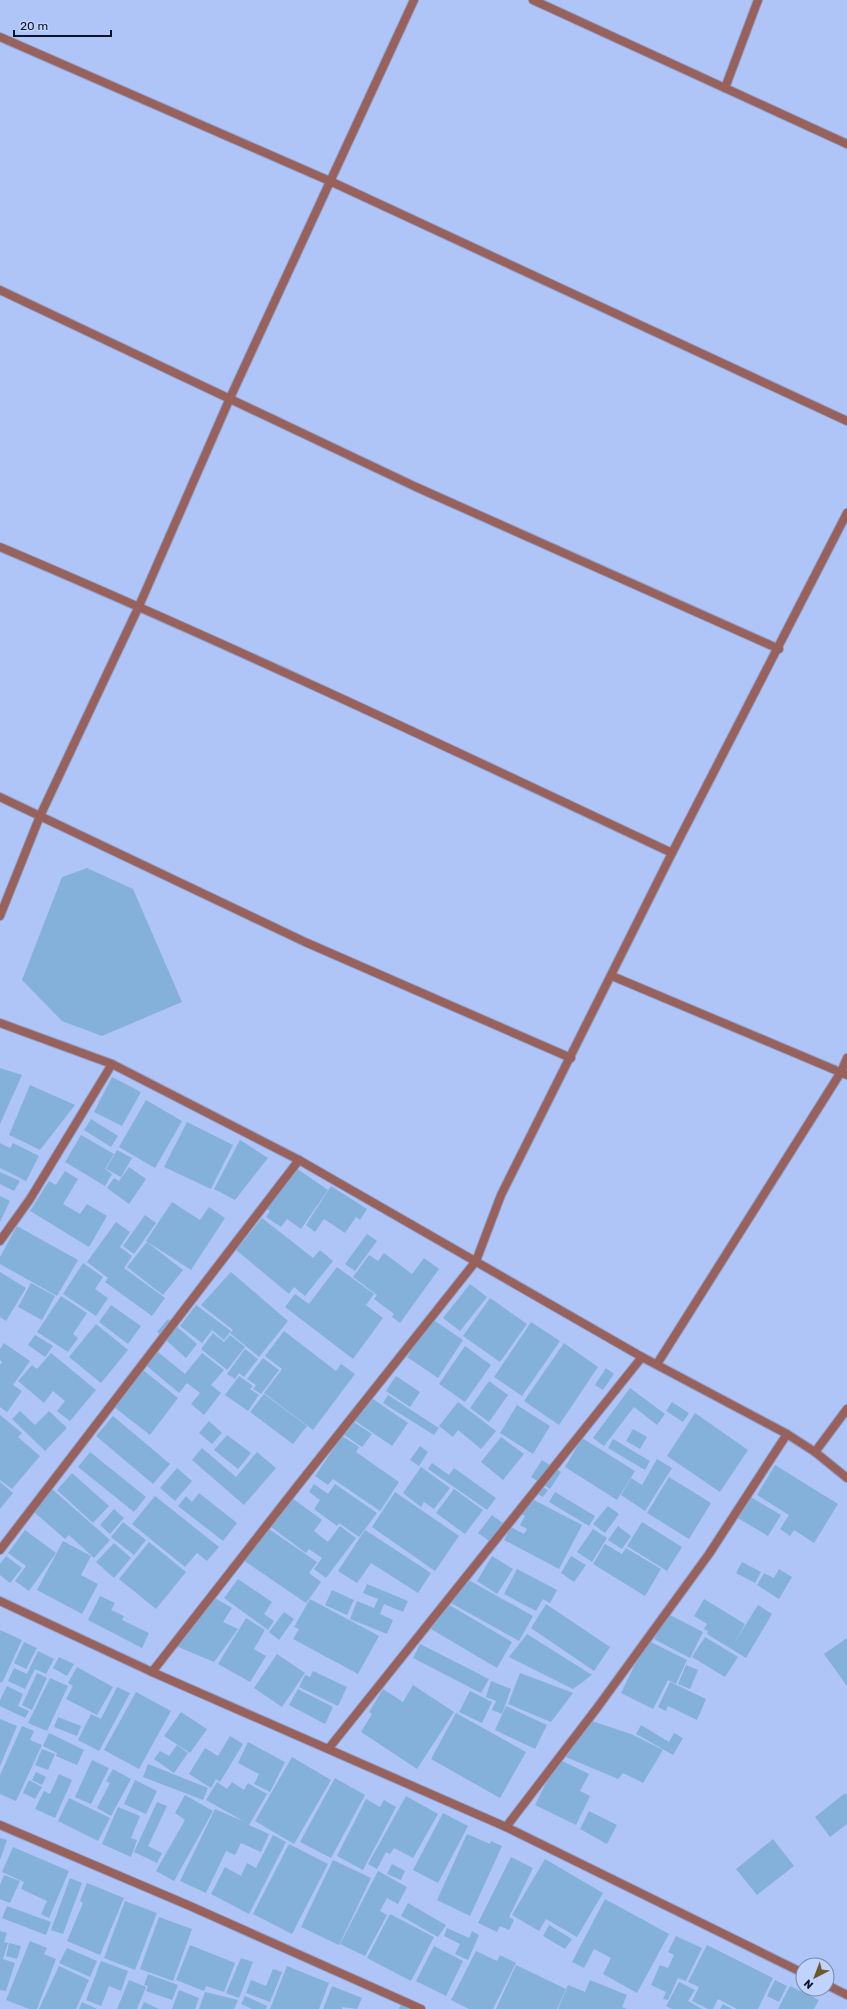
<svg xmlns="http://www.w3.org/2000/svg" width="847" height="2009" font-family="Rubik,sans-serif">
<rect width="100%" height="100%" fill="#afc5f8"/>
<!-- building -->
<g fill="#84b1d9">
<polygon points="87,868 133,889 182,1002 102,1036 62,1021 22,980 62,877"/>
<polygon points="0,1068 22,1075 0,1124"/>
<polygon points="112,1077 141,1092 122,1126 94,1112"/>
<polygon points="30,1085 75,1105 40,1150 9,1135"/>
<polygon points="146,1100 182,1121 155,1168 119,1147"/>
<polygon points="91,1119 118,1136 111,1147 84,1130"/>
<polygon points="187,1122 233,1145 211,1189 164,1167"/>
<polygon points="81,1135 114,1154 105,1169 112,1174 105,1186 65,1162"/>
<polygon points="240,1140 268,1158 235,1200 214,1189"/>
<polygon points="0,1143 10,1148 13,1143 39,1156 26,1181 0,1168"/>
<polygon points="117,1150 132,1158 121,1177 106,1169"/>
<polygon points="129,1167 146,1179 129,1204 107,1188 114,1178 119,1181"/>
<polygon points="296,1168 328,1190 301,1229 287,1219 281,1227 266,1217 270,1211 267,1209"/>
<polygon points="65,1171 78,1179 63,1204 80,1214 87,1204 107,1216 89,1247 30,1211 49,1181 56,1185"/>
<polygon points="0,1172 20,1181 14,1191 0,1184"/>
<polygon points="331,1186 367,1209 360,1220 356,1217 345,1233 324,1219 315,1232 306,1225"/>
<polygon points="0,1196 10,1201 0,1222"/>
<polygon points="172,1202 200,1220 209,1207 225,1218 191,1270 146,1241"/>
<polygon points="145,1215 156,1223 134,1254 123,1246"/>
<polygon points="262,1218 313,1258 320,1250 333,1261 305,1296 294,1287 289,1294 236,1250"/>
<polygon points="116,1222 130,1232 120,1247 132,1256 124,1268 165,1298 152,1316 105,1282 108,1278 87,1262"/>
<polygon points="17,1226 78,1260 57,1296 0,1264 0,1257"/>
<polygon points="367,1234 377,1241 355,1271 345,1264"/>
<polygon points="147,1242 183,1270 163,1295 127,1267"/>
<polygon points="384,1253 412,1274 424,1258 439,1269 400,1323 392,1317 394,1314 374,1299 377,1295 353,1277 369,1255 378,1261"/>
<polygon points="83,1263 103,1277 95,1289 108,1298 96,1316 63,1294"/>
<polygon points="337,1267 374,1294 366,1305 383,1318 353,1359 285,1307 295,1294 309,1304"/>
<polygon points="0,1272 26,1288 6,1321 0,1317"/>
<polygon points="231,1272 288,1321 259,1357 230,1333 233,1330 201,1305"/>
<polygon points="31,1283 55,1296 42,1320 18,1307"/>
<polygon points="470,1284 487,1297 460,1331 443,1318"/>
<polygon points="61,1296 87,1313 73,1334 78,1338 68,1352 37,1332"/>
<polygon points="490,1298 527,1324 500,1362 463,1336"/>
<polygon points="111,1305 141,1326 128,1344 99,1322"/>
<polygon points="196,1305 231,1331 224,1340 212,1330 202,1343 180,1326"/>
<polygon points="168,1319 197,1344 186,1358 157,1332"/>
<polygon points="432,1319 463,1340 438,1378 407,1357"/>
<polygon points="531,1322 560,1341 522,1396 494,1377"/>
<polygon points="96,1324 128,1350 101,1383 69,1357"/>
<polygon points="284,1331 336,1371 341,1364 355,1374 313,1430 264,1393 282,1369 265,1356"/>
<polygon points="213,1333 224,1342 230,1335 245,1347 227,1370 201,1349"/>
<polygon points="35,1335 53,1346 45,1357 28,1345"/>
<polygon points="4,1343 30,1361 13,1385 22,1391 7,1412 0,1407 0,1365 2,1362 0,1360 0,1349"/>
<polygon points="564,1343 598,1367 559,1425 524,1401"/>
<polygon points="465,1346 491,1365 465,1402 439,1384"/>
<polygon points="245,1349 258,1359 244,1377 239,1373 235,1379 227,1374"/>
<polygon points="158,1352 185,1374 202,1353 224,1370 211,1385 221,1393 204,1415 191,1404 200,1393 187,1383 179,1393 147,1366"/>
<polygon points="51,1353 96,1390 70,1421 57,1411 65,1401 53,1391 44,1403 18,1381 32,1365 37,1369"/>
<polygon points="263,1358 279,1370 261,1394 253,1389 256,1385 247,1379"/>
<polygon points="606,1368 614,1374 603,1390 595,1385"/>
<polygon points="143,1370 178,1398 150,1435 114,1407"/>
<polygon points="239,1376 253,1386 250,1389 259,1395 248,1411 225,1395"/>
<polygon points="396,1376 420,1392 410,1407 386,1391"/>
<polygon points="489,1381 508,1395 489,1422 470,1408"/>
<polygon points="630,1388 665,1414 657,1425 634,1407 604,1446 593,1438"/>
<polygon points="264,1394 307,1426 293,1444 250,1412"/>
<polygon points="388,1395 439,1428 434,1435 383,1403"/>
<polygon points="370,1397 408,1423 392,1446 354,1420"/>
<polygon points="458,1402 496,1431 481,1449 458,1430 453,1437 439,1426"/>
<polygon points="672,1402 689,1413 683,1422 666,1411"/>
<polygon points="517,1405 550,1426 533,1454 500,1433"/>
<polygon points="20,1411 35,1425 49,1411 67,1428 45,1451 12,1419"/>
<polygon points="695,1413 748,1450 720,1492 667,1456"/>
<polygon points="0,1415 22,1433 18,1437 40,1456 12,1489 0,1480"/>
<polygon points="113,1416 170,1464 153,1484 96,1436"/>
<polygon points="209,1421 222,1433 212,1444 199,1433"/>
<polygon points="352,1421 372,1434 362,1447 343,1434"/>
<polygon points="633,1429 647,1437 640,1449 626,1441"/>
<polygon points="227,1435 251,1453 238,1469 214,1450"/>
<polygon points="342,1436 359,1447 356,1452 399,1482 380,1511 333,1479 328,1485 315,1476"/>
<polygon points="501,1437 524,1454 503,1480 481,1462"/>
<polygon points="582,1438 635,1471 617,1500 565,1467"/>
<polygon points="613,1439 650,1461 645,1470 608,1448"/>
<polygon points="420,1446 428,1452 419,1466 410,1460"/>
<polygon points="202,1448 236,1477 257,1452 276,1468 244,1505 192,1460"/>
<polygon points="90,1452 146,1497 134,1512 78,1467"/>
<polygon points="657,1459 672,1468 645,1511 621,1495 631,1478 642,1485"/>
<polygon points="542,1460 561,1472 550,1489 531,1477"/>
<polygon points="432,1463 449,1475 454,1468 496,1498 487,1510 428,1469"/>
<polygon points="775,1465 838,1504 814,1543 794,1530 790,1536 780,1529 789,1515 757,1495"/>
<polygon points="421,1467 450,1488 434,1509 424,1502 421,1507 403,1493"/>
<polygon points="177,1468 192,1481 175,1501 160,1488"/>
<polygon points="72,1473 109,1506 93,1523 57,1490"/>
<polygon points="669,1477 711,1503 689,1539 647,1513"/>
<polygon points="0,1482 13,1493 0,1509"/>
<polygon points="314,1484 328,1494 335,1484 377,1513 359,1537 339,1523 337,1526 314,1509 320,1500 309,1492"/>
<polygon points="537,1484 548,1490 543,1497 532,1491"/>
<polygon points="52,1489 110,1540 94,1558 69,1535 65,1539 33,1511"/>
<polygon points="454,1489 483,1510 465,1534 436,1513"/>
<polygon points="395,1492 459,1536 435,1571 372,1527"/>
<polygon points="555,1492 595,1516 589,1526 549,1502"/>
<polygon points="199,1493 237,1523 223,1541 178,1506 186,1496 192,1502"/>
<polygon points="744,1493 781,1515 768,1536 731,1514"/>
<polygon points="155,1496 219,1547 207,1561 197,1553 185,1567 132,1524"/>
<polygon points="292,1498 322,1520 314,1531 328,1542 340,1526 356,1538 326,1578 314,1569 322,1558 309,1549 306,1553 271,1527"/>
<polygon points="530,1498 582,1525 559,1569 504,1540 511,1527 524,1534 527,1529 520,1525 525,1516 521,1514"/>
<polygon points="608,1506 619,1514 605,1533 593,1524"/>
<polygon points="114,1509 124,1518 110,1534 100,1525"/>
<polygon points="492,1515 508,1527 495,1545 478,1533"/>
<polygon points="123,1522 146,1540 134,1555 111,1537"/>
<polygon points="642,1522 682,1547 667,1571 627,1546"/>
<polygon points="618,1526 631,1536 622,1549 608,1540"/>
<polygon points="266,1527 317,1562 309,1573 321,1582 306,1603 243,1560"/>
<polygon points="593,1529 607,1538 592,1562 577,1552"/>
<polygon points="25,1530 56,1553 29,1591 15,1581 26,1566 8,1553"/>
<polygon points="365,1530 431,1573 418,1593 371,1563 357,1583 338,1571"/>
<polygon points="63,1541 91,1556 81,1575 98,1584 82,1614 37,1590"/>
<polygon points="149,1542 186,1572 156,1609 119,1579"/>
<polygon points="114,1543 131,1558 114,1578 96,1562"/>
<polygon points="605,1544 622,1554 626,1548 661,1569 645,1596 593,1564"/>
<polygon points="6,1556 22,1568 10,1583 0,1575 0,1564"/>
<polygon points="492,1556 513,1569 497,1594 477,1581"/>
<polygon points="571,1556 586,1565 574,1582 561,1573"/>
<polygon points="742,1562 761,1572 755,1583 736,1573"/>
<polygon points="517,1569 557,1590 550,1603 543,1599 536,1611 504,1594"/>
<polygon points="779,1569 792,1577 779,1599 757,1585 764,1573 774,1578"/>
<polygon points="465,1578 533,1616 519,1641 451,1603"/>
<polygon points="238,1579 272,1602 264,1614 274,1621 268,1630 224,1598"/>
<polygon points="367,1584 408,1601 403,1612 384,1604 380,1614 393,1620 387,1634 350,1619 357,1601 374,1608 378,1599 363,1593"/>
<polygon points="332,1590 354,1600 347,1615 325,1605"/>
<polygon points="100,1596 115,1603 111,1610 124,1616 122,1620 149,1633 142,1648 88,1620"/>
<polygon points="213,1597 232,1608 223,1622 238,1629 214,1662 176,1646"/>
<polygon points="310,1599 379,1636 358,1674 293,1639 299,1629 294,1627"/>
<polygon points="704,1599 745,1624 734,1643 758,1605 772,1614 746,1658 707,1634 708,1631 704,1629 707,1624 694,1616"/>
<polygon points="446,1603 512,1642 497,1668 431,1629"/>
<polygon points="546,1604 610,1647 594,1671 531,1628"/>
<polygon points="284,1612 294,1619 279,1640 269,1632"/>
<polygon points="668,1614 703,1632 690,1658 654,1639"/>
<polygon points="246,1618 265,1630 254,1649 266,1656 250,1682 218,1664"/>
<polygon points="0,1630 22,1640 2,1683 0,1682"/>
<polygon points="527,1634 592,1675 573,1689 509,1657"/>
<polygon points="705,1637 738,1657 725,1677 692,1657"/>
<polygon points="847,1638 847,1686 824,1654"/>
<polygon points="647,1640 687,1660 676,1684 668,1680 653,1709 621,1693"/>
<polygon points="24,1642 37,1648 26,1669 14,1663"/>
<polygon points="420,1644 489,1679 481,1693 413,1658"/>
<polygon points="38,1651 54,1659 46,1674 35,1669 25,1689 8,1681 14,1668 27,1674"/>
<polygon points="277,1654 305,1673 282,1707 254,1688"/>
<polygon points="59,1657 74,1664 67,1676 53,1668"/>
<polygon points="686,1665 698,1670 690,1689 678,1684"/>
<polygon points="77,1667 113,1687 97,1715 66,1699 73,1686 68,1683"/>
<polygon points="313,1671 347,1687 338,1706 299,1687 305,1675 310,1677"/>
<polygon points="37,1673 47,1678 32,1710 22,1705"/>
<polygon points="520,1673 573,1693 551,1722 508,1704"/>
<polygon points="50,1678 68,1686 47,1731 28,1723"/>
<polygon points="491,1681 511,1689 502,1714 492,1710 496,1701 486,1697"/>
<polygon points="670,1682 706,1699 697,1720 668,1706 666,1711 658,1707"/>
<polygon points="413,1685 454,1712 417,1769 361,1732 372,1714 369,1712 383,1689 403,1702"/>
<polygon points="7,1686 23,1694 18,1706 29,1711 25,1718 0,1706 0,1700"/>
<polygon points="117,1687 130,1693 99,1751 78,1740 91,1714 101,1719"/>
<polygon points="298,1689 333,1707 325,1724 289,1705"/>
<polygon points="470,1691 492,1702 482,1723 459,1712"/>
<polygon points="136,1692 171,1711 139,1769 104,1750"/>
<polygon points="506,1706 547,1725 535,1749 495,1730"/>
<polygon points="181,1712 207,1729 190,1753 164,1736"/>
<polygon points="456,1713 526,1752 500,1798 431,1759"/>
<polygon points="58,1717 81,1726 77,1736 54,1727"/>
<polygon points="0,1719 17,1726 0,1766"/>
<polygon points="592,1721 631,1734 663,1750 643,1783 623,1773 618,1779 566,1757"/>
<polygon points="641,1725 669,1742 674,1733 683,1738 673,1755 636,1734"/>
<polygon points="22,1726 34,1731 30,1740 42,1745 16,1801 0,1794 0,1775"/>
<polygon points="49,1733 84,1750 77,1765 56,1756 57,1753 43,1746"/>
<polygon points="230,1736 243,1744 220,1782 216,1779 211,1788 189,1774 205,1748 218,1756"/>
<polygon points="248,1742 285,1762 270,1792 254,1784 259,1774 238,1763"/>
<polygon points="177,1745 188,1753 174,1773 154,1759 160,1751 169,1756"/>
<polygon points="42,1749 55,1754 48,1770 35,1765"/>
<polygon points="292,1757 331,1780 294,1844 255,1821"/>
<polygon points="558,1759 589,1774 580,1791 590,1796 576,1825 535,1805"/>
<polygon points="92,1760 109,1768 91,1804 75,1797"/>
<polygon points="148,1764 208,1788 203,1800 143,1777"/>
<polygon points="113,1769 131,1779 111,1816 97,1808 110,1783 106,1781"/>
<polygon points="36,1772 46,1777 42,1785 32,1780"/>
<polygon points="59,1774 72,1780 55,1818 35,1809 44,1791 50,1794"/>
<polygon points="335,1778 365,1795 331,1858 300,1842"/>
<polygon points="29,1780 42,1787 35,1799 23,1793"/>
<polygon points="135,1780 157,1791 146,1814 124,1804"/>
<polygon points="217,1782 227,1789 232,1782 244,1790 248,1783 267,1794 249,1825 269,1834 261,1852 241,1843 235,1855 226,1851 206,1893 180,1881 215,1809 245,1822 206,1800"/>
<polygon points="845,1793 847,1796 847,1824 830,1837 815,1817"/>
<polygon points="185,1795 213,1811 174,1881 156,1871 185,1820 175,1813"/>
<polygon points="406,1796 438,1814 413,1858 394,1848 390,1854 386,1852 377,1869 368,1864"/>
<polygon points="69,1798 110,1818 98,1841 58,1821"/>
<polygon points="366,1799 380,1807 384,1800 396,1807 363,1870 337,1856"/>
<polygon points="157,1802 167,1806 148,1846 162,1853 157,1863 134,1852"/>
<polygon points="118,1807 140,1816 131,1838 137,1840 131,1857 102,1844"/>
<polygon points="589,1811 617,1825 607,1844 580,1829"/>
<polygon points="443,1813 468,1826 438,1883 413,1870"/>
<polygon points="467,1834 490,1844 491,1841 502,1846 470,1916 437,1900"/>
<polygon points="273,1835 286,1842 249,1914 211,1894 225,1867 241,1876 247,1863 256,1868"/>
<polygon points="0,1838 7,1840 0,1860"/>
<polygon points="773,1839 794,1866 757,1895 736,1869"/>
<polygon points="289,1844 328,1864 292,1934 253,1914"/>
<polygon points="13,1847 69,1871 49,1918 41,1914 47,1901 21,1889 24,1882 2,1872"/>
<polygon points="511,1857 533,1868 509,1917 514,1920 509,1930 500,1926 497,1932 478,1923"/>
<polygon points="545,1859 603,1893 577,1937 546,1919 539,1931 512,1915"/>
<polygon points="333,1860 371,1878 339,1945 301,1927"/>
<polygon points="392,1864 405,1871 401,1880 387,1874"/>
<polygon points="378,1871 407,1887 398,1904 387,1898 380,1911 387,1915 365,1956 340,1944"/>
<polygon points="4,1875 20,1881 10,1903 0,1899 0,1885"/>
<polygon points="70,1878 82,1883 63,1934 51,1930"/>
<polygon points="87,1883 124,1898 100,1955 67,1941 83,1903 80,1901"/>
<polygon points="605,1899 669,1934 637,1993 603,1974 611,1958 594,1949 584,1968 572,1962"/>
<polygon points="125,1901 157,1913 135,1970 104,1958"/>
<polygon points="408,1903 446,1925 438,1937 401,1916"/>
<polygon points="7,1906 51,1922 46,1935 2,1918"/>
<polygon points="390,1914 434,1937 411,1981 367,1958"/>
<polygon points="159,1917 192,1929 173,1981 140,1969"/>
<polygon points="549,1925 572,1939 565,1949 543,1936"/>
<polygon points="447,1928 469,1938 472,1931 479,1935 468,1960 455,1954 460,1944 444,1936"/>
<polygon points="0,1931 7,1933 4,1942 8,1943 3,1959 15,1963 6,1991 0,1990"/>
<polygon points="676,1936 702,1948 686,1981 678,1978 668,2000 663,1999 666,1992 651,1985 660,1965 668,1968 674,1955 668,1952"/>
<polygon points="30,1941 47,1948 44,1954 56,1959 37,2009 29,2009 6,2000"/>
<polygon points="9,1943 21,1946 17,1959 6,1956"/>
<polygon points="190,1945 235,1963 224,1992 206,1986 204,1991 176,1980"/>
<polygon points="707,1945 773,1978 758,2009 737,2009 718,1999 713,2009 708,2009 692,2001 699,1987 688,1982"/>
<polygon points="434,1946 463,1961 446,1996 416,1981"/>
<polygon points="67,1948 97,1961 90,1977 59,1963"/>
<polygon points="476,1951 497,1961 500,1955 516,1963 493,2009 469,2009 451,2000"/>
<polygon points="241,1958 253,1962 239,1998 226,1993"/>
<polygon points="101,1961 128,1971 121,1991 109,1986 101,2006 86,2000"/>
<polygon points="516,1965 566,1989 557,2009 496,2009"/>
<polygon points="59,1966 89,1980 76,2009 39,2009"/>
<polygon points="287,1966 329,1983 319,2009 270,2009"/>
<polygon points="273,1969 282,1972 270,2002 246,1993 251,1980 266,1986"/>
<polygon points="148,1974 178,1985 172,2000 146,1991 148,1986 144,1985"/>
<polygon points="129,1980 146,1987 137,2009 117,2009"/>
<polygon points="590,1980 627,1995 622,2007 627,2009 558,2009 568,1985 585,1992"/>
<polygon points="775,1980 787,1986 779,2002 767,1996"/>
<polygon points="679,1982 695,1990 688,2001 702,2009 672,2009 666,2006"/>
<polygon points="332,1986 362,1998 357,2009 342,2007 342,2009 323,2009"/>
<polygon points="790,1986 819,2000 814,2009 778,2009"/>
<polygon points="179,1990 199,1998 195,2009 172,2009"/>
<polygon points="205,1992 238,2000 234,2009 199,2009"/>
<polygon points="245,1996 267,2006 266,2009 252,2009 241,2004"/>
<polygon points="82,2002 97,2009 79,2009"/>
<polygon points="144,2002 159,2009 141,2009"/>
<polygon points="401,2004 414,2009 399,2009"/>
<polygon points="723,2004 732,2009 720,2009"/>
</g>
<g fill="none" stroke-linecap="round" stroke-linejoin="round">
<!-- minor casing -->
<g stroke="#8fa2ce" stroke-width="10">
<g id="minor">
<polyline points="533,0 847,144"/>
<polyline points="0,37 332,182 847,421"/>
<polyline points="725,88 758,0"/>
<polyline points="0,290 416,487 779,649"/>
<path d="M0 547C227 643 449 748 672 853"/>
<polyline points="0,797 305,942 571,1058"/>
<polyline points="0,916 40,816 139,606 230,398 414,0"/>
<polyline points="612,976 847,1075"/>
<polyline points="0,1023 112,1064 299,1160 642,1357 787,1434 815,1452 847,1478"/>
<polyline points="0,1241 30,1199 112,1064"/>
<polyline points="657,1364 841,1072 847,1058"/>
<polyline points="815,1452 847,1409"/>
<polyline points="0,1550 299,1160"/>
<polyline points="0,1601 152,1672 506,1827 803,1973"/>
<polyline points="152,1672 299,1484 476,1261 501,1195 672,853 847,513"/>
<polyline points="329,1748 642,1357"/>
<polyline points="0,1825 190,1906 421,2009"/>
<polyline points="506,1827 597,1708 709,1554 787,1434"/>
<polyline points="827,1985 847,1995"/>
</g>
</g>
<!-- minor -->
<use href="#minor" stroke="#98615b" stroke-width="8"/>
</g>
<!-- north arrow -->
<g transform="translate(815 1977) rotate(222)"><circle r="19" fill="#c0d3fc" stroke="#7887a6"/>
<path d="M0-3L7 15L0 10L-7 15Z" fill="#6e5928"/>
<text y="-6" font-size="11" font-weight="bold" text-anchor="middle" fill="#0d1426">N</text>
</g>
<!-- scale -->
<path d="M14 30v6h97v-6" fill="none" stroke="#0d1426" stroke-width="2"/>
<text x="20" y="30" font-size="12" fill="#0d1426" stroke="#c0d3fc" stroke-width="3" paint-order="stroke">20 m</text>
</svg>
